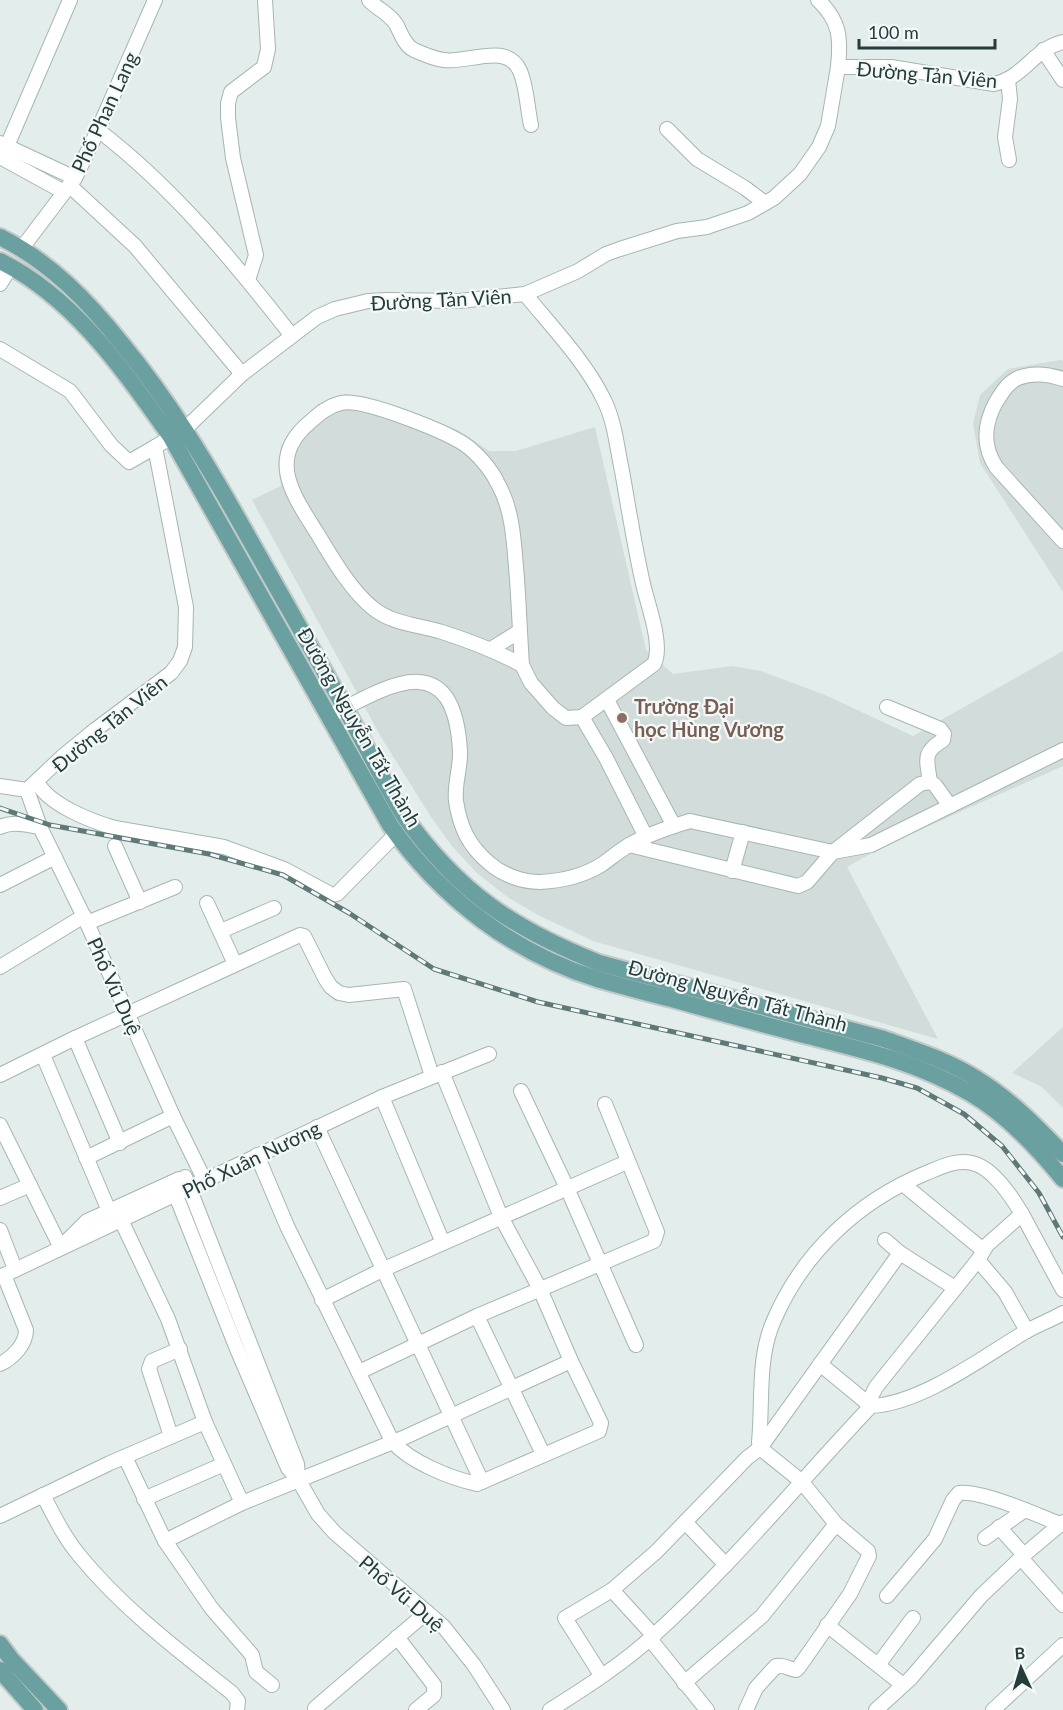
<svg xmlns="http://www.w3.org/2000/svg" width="1063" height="1710" font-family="Lato,sans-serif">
<rect width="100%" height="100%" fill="#e3edeb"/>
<!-- built -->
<g fill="#d2dcda">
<polygon points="1060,360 1063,361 1063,592 980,463 973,424 980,395 1008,369"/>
<polygon points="345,394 367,397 458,430 489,451 516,451 595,427 646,650 673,674 732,666 761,671 825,695 913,736 1063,651 1063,766 886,845 847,867 938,1039 593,941 538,915 506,896 477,873 452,846 431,817 381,737 252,500 281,486 278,465 281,446 294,427 318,404"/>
<polygon points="1063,1027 1063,1108 1042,1087 1012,1073"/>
</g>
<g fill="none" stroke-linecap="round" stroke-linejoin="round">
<!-- minor casing -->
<g stroke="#a6b5b3" stroke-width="16">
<g id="minor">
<path d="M369 0C377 9 389 13 396 24 401 33 404 45 414 50 423 54 434 59 444 60 467 64 507 41 520 71 527 87 527 107 531 125"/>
<path d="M818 0C840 21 841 38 838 67"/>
<polyline points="1043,50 1063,80"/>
<polyline points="1008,80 1010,99 1005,137 1009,160"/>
<polyline points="667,129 697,159 745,188 765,203"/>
<path d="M98 130C174 188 234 262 292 336"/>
<polyline points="0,143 75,178"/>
<polyline points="7,146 70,0"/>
<polyline points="0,157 64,192"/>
<polyline points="69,185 135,246 242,374"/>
<polyline points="22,248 75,178 98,130 155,0"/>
<polyline points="248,280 256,255 233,158 228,118 228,103 231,92 264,67 268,49 265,0"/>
<polyline points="0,284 11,266"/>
<polyline points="0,349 70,391 111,445 129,462 155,447"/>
<path d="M1063 379C1048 374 1033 372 1018 378 1007 383 1002 393 996 402 984 424 982 445 996 467L1063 541"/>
<polyline points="491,649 520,631"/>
<path d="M522 665C496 651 470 641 442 632 419 625 393 624 374 609 351 591 332 558 317 533 293 495 266 458 310 422 319 414 328 406 341 403 363 398 444 431 464 444 476 452 491 469 497 482 514 511 514 546 517 579 519 607 520 636 522 665L531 683 553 708 566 718 582 717 654 664C663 646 649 608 644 588 635 550 629 510 622 471 617 448 615 422 604 400 585 361 552 327 525 294"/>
<polyline points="607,700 674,826"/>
<path d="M887 707 940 729 944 734 943 740C922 753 927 759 930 782"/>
<path d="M328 717C390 684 454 645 460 751 461 767 454 784 456 801 460 828 469 846 489 863 503 875 522 882 540 882 560 881 583 876 601 865 611 858 620 850 631 844 649 834 670 827 690 821L833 852 871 845 1063 750"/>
<polyline points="582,717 606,758 646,837"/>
<path d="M37 782C49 805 91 821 115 828L224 847 284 869 332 895 337 894 396 834"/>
<path d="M0 786 27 790 62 757 95 730 171 673 180 661 185 647 186 607 155 447 185 429 242 374 317 317 335 309 368 301 387 300 459 301 525 294 578 271 606 254 620 249 677 231 707 227 748 213 774 198 800 174 819 147 828 126 838 67H891L994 84C1024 78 1033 49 1063 42"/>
<polyline points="27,790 40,827 87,923 173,1116 205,1181"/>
<path d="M0 827C13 821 26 825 40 827"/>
<polyline points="629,845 798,886 807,882 833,852 920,784 930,782 935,785 950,806"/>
<polyline points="115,846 140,902"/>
<polyline points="732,871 743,832"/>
<polyline points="0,885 55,857"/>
<polyline points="207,903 235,964"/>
<polyline points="87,923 175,887"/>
<polyline points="221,931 274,908"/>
<polyline points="0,967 84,916"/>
<polyline points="75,1038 120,1143"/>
<polyline points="43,1055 109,1211"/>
<polyline points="0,1075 75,1038 300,935 304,936 325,978 331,987 339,993 349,995 404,989 432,1076"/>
<polyline points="521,1091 567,1188 636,1345"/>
<polyline points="382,1097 443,1243"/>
<polyline points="0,1125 61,1248"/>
<polyline points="317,1127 482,1482"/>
<path d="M257 1155 287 1226 392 1441C410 1462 450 1478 477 1484L599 1431 601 1423 571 1361 540 1289 501 1217 442 1072"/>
<polyline points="86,1158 173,1116"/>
<polyline points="185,1177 297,1464 298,1479"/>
<polyline points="171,1183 237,1349 288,1468 298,1479 318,1514 335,1533 443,1626 474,1665 503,1710"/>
<polyline points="903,1184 983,1250"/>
<polyline points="0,1198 30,1185"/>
<polyline points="121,1220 168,1319 205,1422 242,1503"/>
<polyline points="0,1230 15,1269"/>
<polyline points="66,1242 87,1221 179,1179"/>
<polyline points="900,1253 955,1288"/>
<polyline points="978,1260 1005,1292 1027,1331"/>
<polyline points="0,1277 382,1097 489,1054"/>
<polyline points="322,1300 382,1270 627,1162"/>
<polyline points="477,1316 543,1454"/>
<path d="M0 1364C13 1358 26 1344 26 1330L4 1275"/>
<polyline points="820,1364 871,1406"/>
<polyline points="359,1372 477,1316 654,1241 657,1232 605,1104"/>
<polyline points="868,1403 876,1387 978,1260 987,1245 1022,1214 1063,1290"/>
<polyline points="171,1436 149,1369 152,1361 180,1349"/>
<polyline points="125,1457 165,1541 212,1609 252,1655 256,1672 272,1685"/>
<path d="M43 1495C54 1516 64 1537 79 1555 122 1608 179 1651 232 1693L238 1701 237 1710"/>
<polyline points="144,1499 224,1464"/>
<polyline points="0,1516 110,1463 205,1422"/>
<polyline points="685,1522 726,1565"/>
<path d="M836 1524 801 1481 760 1448 759 1442C763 1401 757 1358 774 1320 803 1253 857 1202 924 1174 939 1168 955 1159 972 1163 992 1167 1012 1197 1022 1214"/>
<polyline points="999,1527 1024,1555"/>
<polyline points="985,1538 1025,1510"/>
<polyline points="165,1541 242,1503 403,1438 571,1361"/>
<polyline points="1021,1558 1063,1605"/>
<polyline points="612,1590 654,1636"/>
<path d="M887 1596 935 1539 953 1500 959 1493C981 1490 1037 1515 1060 1524"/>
<polyline points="827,1625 903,1685"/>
<polyline points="397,1637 434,1685 434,1695 416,1710"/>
<polyline points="650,1639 707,1710"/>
<polyline points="878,1665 913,1618"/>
<polyline points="601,1675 565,1618 612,1590 656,1552 747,1458 760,1448 900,1253 885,1240"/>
<path d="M684 1683 762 1616 836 1524 868 1551 869 1556 850 1594 799 1667 796 1670C788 1669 784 1664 776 1666L756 1688 746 1710"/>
<polyline points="315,1708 427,1612"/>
<path d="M550 1710C585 1688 624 1663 654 1635 732 1565 799 1482 871 1406 921 1404 983 1357 1025 1332 1037 1325 1051 1320 1063 1313"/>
<polyline points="876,1710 911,1678 981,1596 1024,1555 1063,1522"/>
<polyline points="993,1710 1063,1645"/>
</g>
</g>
<!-- major casing -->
<g stroke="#c2c9c8" stroke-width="20">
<g id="major">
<path d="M0 237C50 262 87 300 122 344 169 401 206 462 242 526 276 587 311 647 345 708 365 744 383 781 404 816 458 892 513 929 599 963L884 1039C915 1050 949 1061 977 1079 1010 1099 1037 1127 1063 1154"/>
<path d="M0 261C75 298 124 371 171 437L390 825C441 898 512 952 597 979 622 986 647 993 672 999 717 1012 762 1024 808 1036 867 1051 916 1062 970 1093 1005 1113 1037 1147 1063 1179"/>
<polyline points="0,1644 11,1659 59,1710"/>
<polyline points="0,1670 35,1710"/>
</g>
</g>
<!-- minor -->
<use href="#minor" stroke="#fff" stroke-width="14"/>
<!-- major -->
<use href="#major" stroke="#6aa09f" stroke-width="16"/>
<!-- rail casing -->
<g stroke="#5e7978" stroke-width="5">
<polyline id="rail" points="0,808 50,825 209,854 283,875 349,913 434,969 538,1002 882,1078 917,1088 964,1114 1002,1146 1039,1193 1063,1237"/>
</g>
<!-- rail -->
<use href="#rail" stroke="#f4f9f8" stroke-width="3" stroke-dasharray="9" stroke-linecap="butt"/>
</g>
<!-- markers -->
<circle fill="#8d6e63" stroke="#f4f9f8" stroke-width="2" cx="622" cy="718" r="6"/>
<g text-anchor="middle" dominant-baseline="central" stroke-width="4.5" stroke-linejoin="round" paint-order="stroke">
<!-- street labels -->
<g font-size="20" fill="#243d3c" stroke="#f4f9f8">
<text transform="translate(927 74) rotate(5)">Đường Tản Viên</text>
<text transform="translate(104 112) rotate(-65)">Phố Phan Lang</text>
<text transform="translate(441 299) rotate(-3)">Đường Tản Viên</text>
<text transform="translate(109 723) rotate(-39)">Đường Tản Viên</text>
<text transform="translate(360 727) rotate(60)">Đường Nguyễn Tất Thành</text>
<text transform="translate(115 986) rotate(66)">Phố Vũ Duệ</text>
<text transform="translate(738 995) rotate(15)">Đường Nguyễn Tất Thành</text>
<text transform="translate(251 1159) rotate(-26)">Phố Xuân Nương</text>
<text transform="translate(402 1593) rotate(41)">Phố Vũ Duệ</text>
</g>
<!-- education labels -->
<g font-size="20" font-weight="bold" fill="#785e54" stroke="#f4f9f8" text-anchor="start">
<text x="634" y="706">Trường Đại<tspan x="634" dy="23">học Hùng Vương</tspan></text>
</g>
</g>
<!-- north arrow -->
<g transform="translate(1021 1668) rotate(356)" stroke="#f4f9f8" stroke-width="4.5" paint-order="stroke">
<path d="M0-4.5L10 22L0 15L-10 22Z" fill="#243d3c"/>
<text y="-9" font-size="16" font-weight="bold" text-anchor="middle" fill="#243d3c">B</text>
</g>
<!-- scale -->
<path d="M859 39v9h136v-9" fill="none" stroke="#243d3c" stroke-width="3"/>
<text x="868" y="39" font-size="18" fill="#243d3c" stroke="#f4f9f8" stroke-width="4.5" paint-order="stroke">100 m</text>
</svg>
